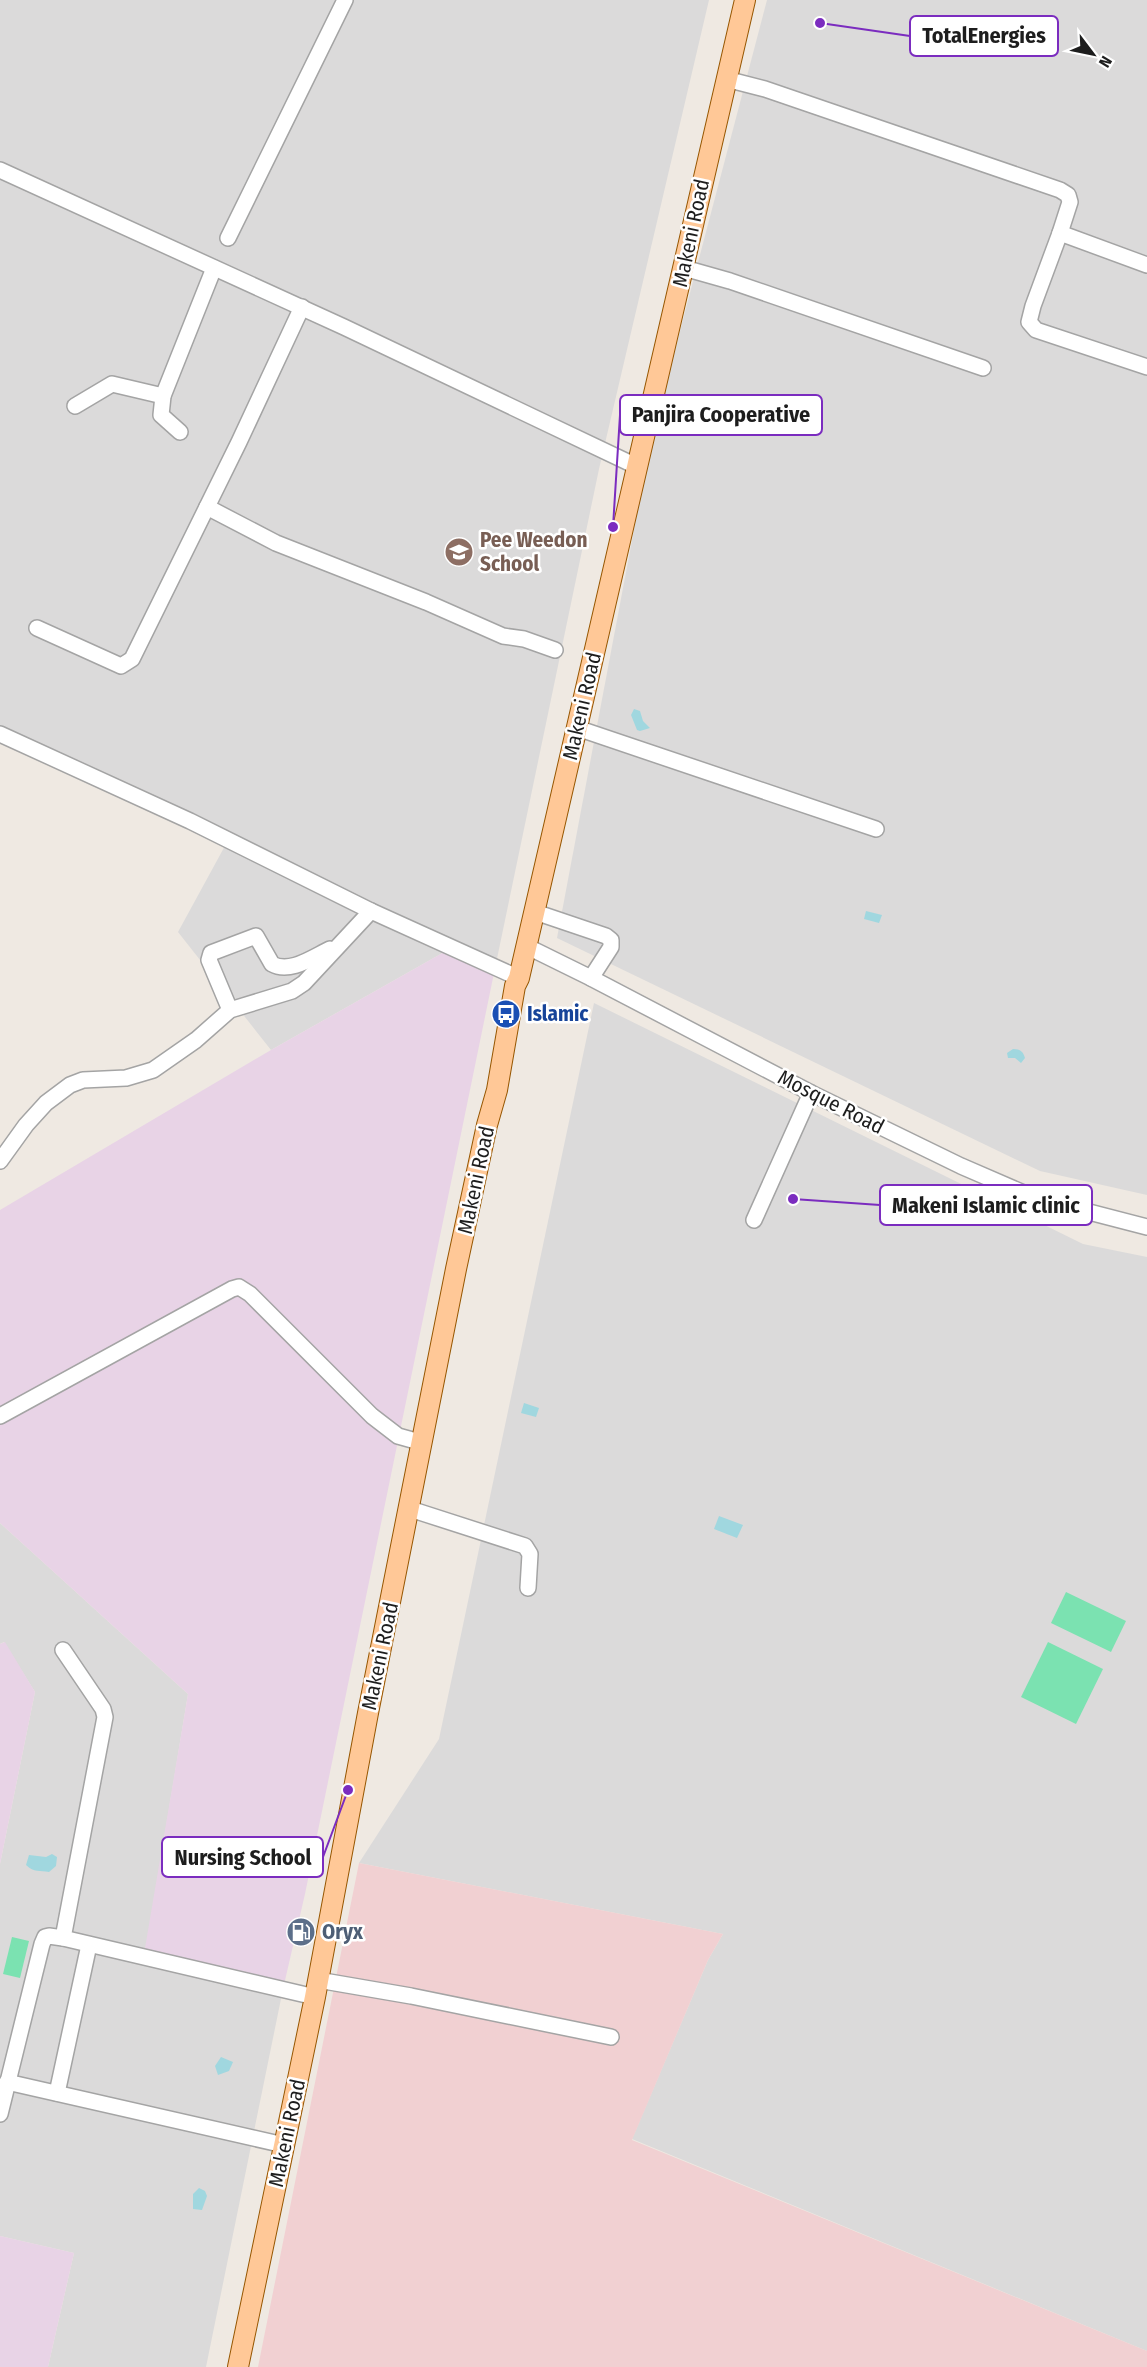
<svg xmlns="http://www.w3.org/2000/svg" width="1147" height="2367" font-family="'Fira Sans Condensed',sans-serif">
<rect width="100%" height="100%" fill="#efe9e2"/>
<!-- residential -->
<g fill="#dbdada">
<polygon points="0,0 709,0 599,469 494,973 446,951 271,1050 178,932 226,844 0,733"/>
<polygon points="767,0 1147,0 1147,1195 1040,1171 557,938 650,445"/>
<polygon points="594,1003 1083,1244 1147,1257 1147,2351 632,2139 708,1960 723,1934 359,1863 439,1739"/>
<polygon points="0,1523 188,1694 145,1954 283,1989 206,2367 48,2367 74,2253 0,2236 0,1864 35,1692 4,1642 0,1644"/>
</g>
<!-- commercial -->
<polygon fill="#f1d0d2" points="359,1863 723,1934 708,1960 632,2140 1147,2351 1147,2367 258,2367"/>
<!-- industrial -->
<g fill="#e8d3e6">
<polygon points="446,951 494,973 305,1894 283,1989 144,1954 188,1694 0,1523 0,1210 271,1050"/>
<polygon points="5,1642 35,1692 0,1864 0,1644"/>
<polygon points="0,2236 74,2253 48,2367 0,2367"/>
</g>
<!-- pitch -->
<g fill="#7be2b1">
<polygon points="1066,1592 1126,1621 1111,1652 1051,1623"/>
<polygon points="1048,1642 1103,1669 1076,1724 1021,1697"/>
<polygon points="12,1937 29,1941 20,1978 3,1974"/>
</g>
<!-- water -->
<g fill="#a0d7df">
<polygon points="634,709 640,711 643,721 650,728 640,731 637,730 631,715"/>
<polygon points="866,911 882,915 879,923 864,919"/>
<path d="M1013 1049C1020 1049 1023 1051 1025 1058L1021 1063 1015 1058H1008L1007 1053Z"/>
<polygon points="524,1403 539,1408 536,1417 521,1413"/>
<polygon points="719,1516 743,1525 737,1538 714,1529"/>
<path d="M52 1854 57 1857 56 1866 49 1872C40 1870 34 1873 26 1865L29 1855 46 1857Z"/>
<polygon points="221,2057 233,2062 229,2071 218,2075 215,2066"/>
<polygon points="199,2188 205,2191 207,2196 202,2210 193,2209 193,2194"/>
</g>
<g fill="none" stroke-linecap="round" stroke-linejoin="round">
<!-- minor casing -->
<g stroke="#a4a4a4" stroke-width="18">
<g id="minor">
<polyline points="726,79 765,89 1060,190 1068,195 1070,202 1060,233 1147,265"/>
<polyline points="0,170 344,327 638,467"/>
<polyline points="1060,233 1033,306 1029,322 1036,330 1147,367"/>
<polyline points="228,238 345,0"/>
<polyline points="684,268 730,281 983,368"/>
<polyline points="75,406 112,384 163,396"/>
<polyline points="180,432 161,415 163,396 214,268"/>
<polyline points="207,507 276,543 426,602 503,636 524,639 555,650"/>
<polyline points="37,628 121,666 132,659 239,442 302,307"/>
<polyline points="577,728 876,829"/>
<polyline points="0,734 190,821 371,911 519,978"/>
<polyline points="535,912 606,936 611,940 611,947 591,978"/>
<polyline points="526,946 591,978 811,1093 961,1166 1035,1198 1147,1227"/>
<path d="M230 1010 209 960 211 953 256 936 272 964C290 974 313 957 330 949"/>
<polyline points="0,1161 26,1125 46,1103 70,1085 83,1080 126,1078 153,1070 196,1040 230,1010 292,991 304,983 371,911"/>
<polyline points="754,1220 811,1093"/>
<polyline points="0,1416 232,1289 239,1287 250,1294 372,1416 398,1436 423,1443"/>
<polyline points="410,1509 525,1546 530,1554 528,1588"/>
<polyline points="63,1650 103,1709 105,1717 63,1938 315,1997"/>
<polyline points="318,1980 411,1996 611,2037"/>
<polyline points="7,2082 284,2145"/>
<polyline points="57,2093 89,1945"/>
<polyline points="0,2114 42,1944 45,1937 49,1936 63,1938"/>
</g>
</g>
<!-- major casing -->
<g stroke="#965600" stroke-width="22">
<polyline id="major" points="238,2367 315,1997 368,1713 456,1269 487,1125 497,1090 515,986 519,978 745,0"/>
</g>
<!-- minor -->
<use href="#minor" stroke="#fff" stroke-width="15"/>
<!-- major -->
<use href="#major" stroke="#ffc897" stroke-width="20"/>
</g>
<!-- icons -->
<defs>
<g id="school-disc" transform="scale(1.5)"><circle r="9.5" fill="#8d6e63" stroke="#fff"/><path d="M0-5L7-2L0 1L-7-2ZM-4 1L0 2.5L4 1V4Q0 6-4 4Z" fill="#fff"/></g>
<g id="bus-disc" transform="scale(1.5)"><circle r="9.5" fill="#1a4fb4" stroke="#fff"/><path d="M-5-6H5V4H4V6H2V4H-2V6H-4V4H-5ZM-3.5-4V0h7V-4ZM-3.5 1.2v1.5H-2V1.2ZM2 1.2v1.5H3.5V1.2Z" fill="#fff"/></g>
<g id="fuel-disc" transform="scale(1.5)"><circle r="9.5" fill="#5c6f8a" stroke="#fff"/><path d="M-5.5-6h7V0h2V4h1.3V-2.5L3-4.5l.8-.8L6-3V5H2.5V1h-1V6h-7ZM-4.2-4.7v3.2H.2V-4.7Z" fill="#fff"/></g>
</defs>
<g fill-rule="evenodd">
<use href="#school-disc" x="459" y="552"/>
<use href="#bus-disc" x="506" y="1014"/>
<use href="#fuel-disc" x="301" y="1932"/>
</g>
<g text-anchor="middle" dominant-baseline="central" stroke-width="5" stroke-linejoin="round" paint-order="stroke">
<!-- street labels -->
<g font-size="21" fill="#1d1d1d" stroke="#fff">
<text transform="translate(691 233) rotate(-78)">Makeni Road</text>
<text transform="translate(582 706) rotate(-77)">Makeni Road</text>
<text transform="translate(831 1102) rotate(27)">Mosque Road</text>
<text transform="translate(476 1180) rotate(-78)">Makeni Road</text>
<text transform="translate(380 1656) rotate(-78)">Makeni Road</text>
<text transform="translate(287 2133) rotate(-78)">Makeni Road</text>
</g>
<!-- education labels -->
<g font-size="21" font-weight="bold" fill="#785e54" stroke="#fff" text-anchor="start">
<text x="480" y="540">Pee Weedon<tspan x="480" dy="24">School</tspan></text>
</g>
<!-- transit labels -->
<g font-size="21" font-weight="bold" fill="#164399" stroke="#fff" text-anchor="start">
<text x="527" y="1014">Islamic</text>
</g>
<!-- service labels -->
<g font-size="21" font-weight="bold" fill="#4e5e75" stroke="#fff" text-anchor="start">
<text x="322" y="1932">Oryx</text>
</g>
</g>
<!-- callouts -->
<path fill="none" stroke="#7b2cbf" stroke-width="2" d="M820 23L910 36M613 527L620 415M793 1199L880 1205M348 1790L323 1857"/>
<g fill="#7b2cbf" stroke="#fff" stroke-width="2">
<circle cx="820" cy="23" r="6"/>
<circle cx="613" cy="527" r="6"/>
<circle cx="793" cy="1199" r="6"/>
<circle cx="348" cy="1790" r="6"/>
</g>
<g fill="#fff" stroke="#7b2cbf" stroke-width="2">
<rect x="910" y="16" width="148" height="40" rx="6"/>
<rect x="620" y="395" width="202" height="40" rx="6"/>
<rect x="880" y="1185" width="212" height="40" rx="6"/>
<rect x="162" y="1837" width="161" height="40" rx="6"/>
</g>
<g font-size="22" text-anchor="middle" font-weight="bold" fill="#1d1d1d">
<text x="984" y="43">TotalEnergies</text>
<text x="721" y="422">Panjira Cooperative</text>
<text x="986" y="1213">Makeni Islamic clinic</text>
<text x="243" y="1865">Nursing School</text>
</g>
<!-- north arrow -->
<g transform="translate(1093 54) rotate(122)" stroke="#ffffff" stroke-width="4.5" paint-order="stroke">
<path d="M0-4.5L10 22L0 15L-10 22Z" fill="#1d1d1d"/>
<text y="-9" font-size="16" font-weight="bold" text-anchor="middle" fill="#1d1d1d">N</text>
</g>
</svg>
